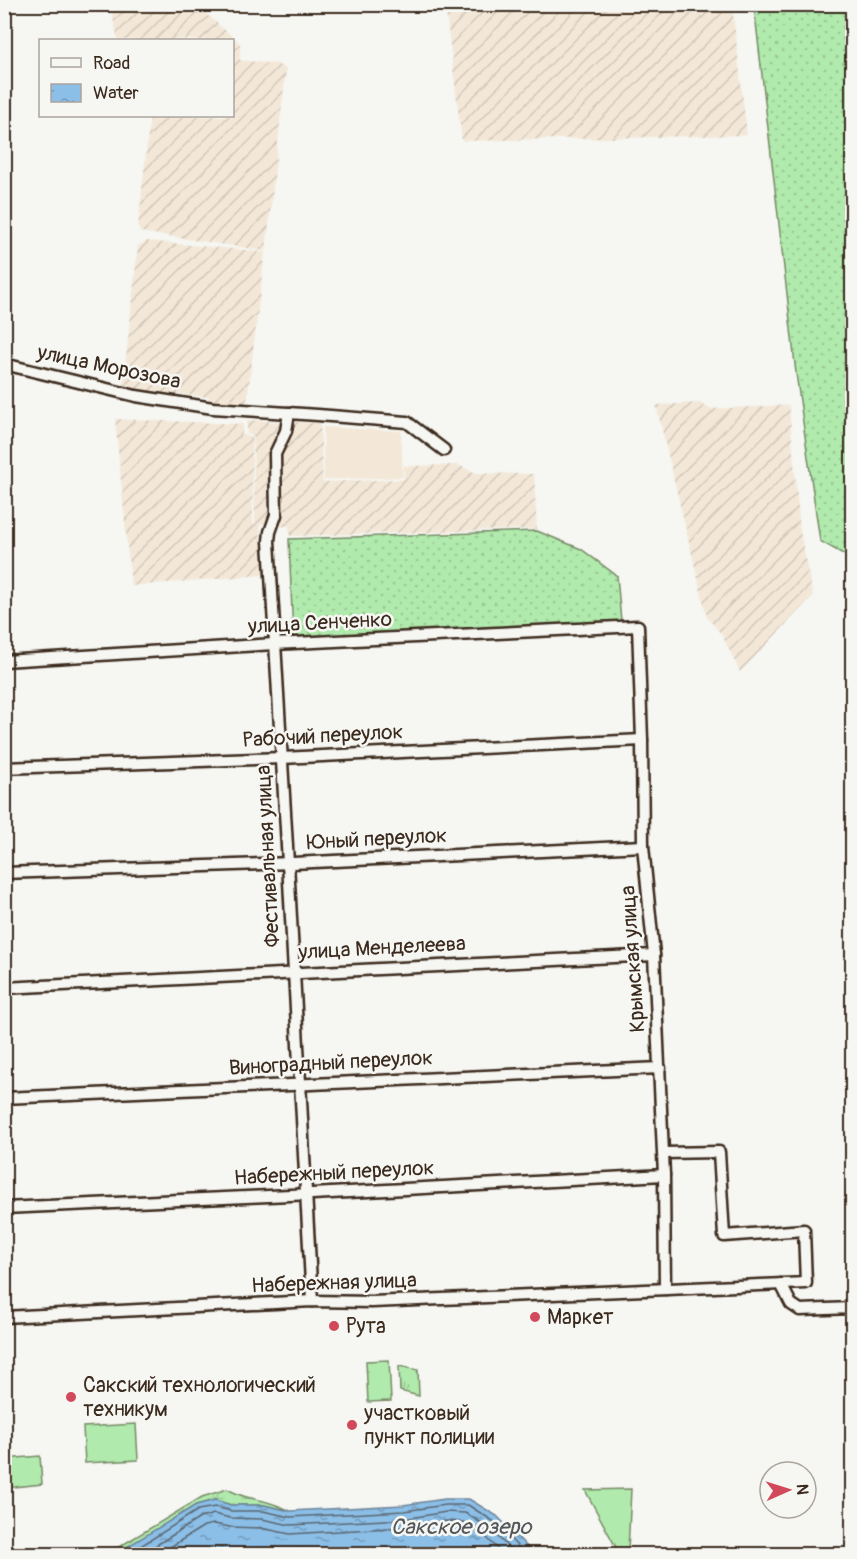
<svg xmlns="http://www.w3.org/2000/svg" width="857" height="1559" font-family="Pangolin,sans-serif">
<defs>
<pattern id="industrial-furrows" width="10" height="10" patternUnits="userSpaceOnUse" patternTransform="scale(1.5)"><rect width="10" height="10" fill="#f3e8d8"/><path d="M-1 1l2-2M0 10L10 0M9 11l2-2" fill="none" stroke="#d1c7b9"/></pattern>
<pattern id="grass-dots" width="8" height="8" patternUnits="userSpaceOnUse" patternTransform="scale(1.5)"><rect width="8" height="8" fill="#b1eaad"/><path d="M2 2h.1M6 6h.1" fill="none" stroke="#99c994" stroke-width="1.8" stroke-linecap="round"/></pattern>
<pattern id="forest-firs" width="22" height="20" patternUnits="userSpaceOnUse" patternTransform="scale(1.5)"><rect width="22" height="20" fill="#b1eaad"/><path d="M5 1l3.5 6h-7zM16 11l3.5 6h-7z" fill="#99c994"/></pattern>
<pattern id="wetland-marsh" width="20" height="14" patternUnits="userSpaceOnUse" patternTransform="scale(1.5)"><rect width="20" height="14" fill="#b1eaad"/><path d="M1 5h8M5 5V1M11 12h8M15 12V8" fill="none" stroke="#99c994"/></pattern>
<pattern id="park-tufts" width="24" height="20" patternUnits="userSpaceOnUse" patternTransform="scale(1.5)"><rect width="24" height="20" fill="#b1eaad"/><path d="M3 7l-1-3M5 7V3M7 7l1-3M15 17l-1-3M17 17v-4M19 17l1-3" fill="none" stroke="#99c994"/></pattern>
<pattern id="water-ripples" width="26" height="14" patternUnits="userSpaceOnUse" patternTransform="scale(1.5)"><rect width="26" height="14" fill="#8bbfe8"/><path d="M2 4q2-2 4 0t4 0M15 11q2-2 4 0t4 0" fill="none" stroke="#739bbb"/></pattern>
</defs>
<rect width="100%" height="100%" fill="#f6f6f2"/>
<filter id="ink" filterUnits="userSpaceOnUse"><feTurbulence type="fractalNoise" baseFrequency=".0167" numOctaves="2"/><feDisplacementMap in="SourceGraphic" scale="12" xChannelSelector="R" yChannelSelector="G"/><feConvolveMatrix kernelMatrix="1 2 1 2 8 2 1 2 1" color-interpolation-filters="sRGB"/></filter>
<g filter="url(#ink)">
<!-- built -->
<polygon fill="#f3e8d8" points="323,427 401,431 403,477 324,480"/>
<!-- industrial -->
<g fill="url(#industrial-furrows)">
<polygon points="110,5 196,5 240,43 240,60 277,64 286,69 266,251 140,232 138,227 150,116 232,116 232,40 118,40"/>
<polygon points="445,5 732,5 747,135 462,141"/>
<polygon points="147,241 265,252 247,401 244,407 209,404 209,397 141,391 123,386 138,246"/>
<polygon points="700,403 710,409 789,405 800,531 813,596 740,672 722,635 707,617 656,405"/>
<polygon points="115,419 243,424 242,434 252,438 253,524 255,524 253,437 247,433 247,420 320,423 323,482 404,479 404,466 458,465 476,473 534,474 537,529 290,536 289,526 269,527 268,524 260,524 264,575 131,586"/>
</g>
<!-- grass -->
<g fill="url(#grass-dots)" stroke="#768a66" stroke-width="1.5">
<polygon points="754,5 852,5 852,559 820,541 796,373"/>
<polygon points="537,531 581,549 617,576 621,621 293,638 289,539"/>
</g>
<!-- forest -->
<polygon fill="url(#forest-firs)" stroke="#768a66" stroke-width="1.5" points="852,647 852,750 849,750 847,647"/>
<!-- wetland -->
<path fill="url(#wetland-marsh)" stroke="#768a66" stroke-width="1.5" d="M227 1489C235 1493 243 1497 251 1498 265 1501 277 1504 290 1511L264 1505H231L215 1500 196 1505 119 1553 115 1554H96L119 1547 202 1497Z"/>
<!-- park -->
<polygon fill="url(#park-tufts)" stroke="#768a66" stroke-width="1.5" points="399,1366 418,1370 419,1396 400,1391"/>
<!-- pitch -->
<g fill="#b1eaad" stroke="#768a66" stroke-width="1.5">
<polygon points="389,1360 391,1401 368,1402 366,1361"/>
<polygon points="136,1424 138,1460 85,1463 83,1427"/>
<polygon points="40,1456 42,1484 5,1488 5,1459"/>
<polygon points="631,1489 628,1551 618,1551 585,1490"/>
</g>
<!-- water -->
<polygon fill="url(#water-ripples)" stroke="#6b8397" stroke-width="1.5" points="445,1499 469,1499 497,1516 534,1554 115,1554 196,1505 215,1500 231,1505 264,1505 290,1511 403,1505"/>
<g fill="none" stroke-linecap="round" stroke-linejoin="round">
<!-- shore -->
<g stroke="#5b666f" stroke-width="1.5">
<polyline points="128,1554 198,1510 215,1507 231,1511 263,1511 290,1517 404,1511 445,1505 468,1505 493,1521 525,1554"/>
<polyline points="142,1554 200,1518 214,1514 230,1518 262,1519 290,1525 404,1519 446,1512 465,1513 488,1527 515,1554"/>
<polyline points="159,1554 204,1526 214,1524 230,1527 261,1528 290,1534 405,1527 446,1521 463,1522 483,1534 503,1554"/>
</g>
<!-- street casing -->
<g stroke="#3b2a1e" stroke-width="15">
<g id="street">
<polyline points="4,364 136,396 213,408 318,415 407,422 444,450"/>
<polyline points="289,413 286,431 275,454 276,515 270,532 269,541 288,863 312,1301"/>
<polyline points="4,661 274,644 638,626 642,740 643,846 654,955 664,1175 665,1289"/>
<polyline points="4,768 282,758 642,740"/>
<polyline points="4,873 293,863 643,846"/>
<polyline points="4,988 654,955"/>
<polyline points="4,1098 660,1068"/>
<polyline points="4,1208 312,1194 664,1175"/>
<polyline points="781,1284 791,1304 800,1310 852,1308"/>
<polyline points="4,1317 312,1301 372,1302 806,1283 804,1230 724,1236 719,1152 664,1153"/>
</g>
</g>
<!-- street -->
<use href="#street" stroke="#f6f6f2" stroke-width="10"/>
</g>
</g>
<!-- markers -->
<g fill="#d1495b" stroke="#f6f6f2" stroke-width="2">
<circle cx="535" cy="1317" r="6"/>
<circle cx="334" cy="1326" r="6"/>
<circle cx="71" cy="1397" r="6"/>
<circle cx="352" cy="1425" r="6"/>
</g>
<g text-anchor="middle" dominant-baseline="central" stroke-width="5" stroke-linejoin="round" paint-order="stroke">
<!-- street labels -->
<g font-size="21" fill="#3b2a1e" stroke="#f6f6f2">
<text transform="translate(109 367) rotate(12)">улица Морозова</text>
<text transform="translate(320 623) rotate(-3)">улица Сенченко</text>
<text transform="translate(323 736) rotate(-3)">Рабочий переулок</text>
<text transform="translate(377 839) rotate(-3)">Юный переулок</text>
<text transform="translate(268 856) rotate(-93)">Фестивальная улица</text>
<text transform="translate(382 948) rotate(-3)">улица Менделеева</text>
<text transform="translate(633 959) rotate(-94)">Крымская улица</text>
<text transform="translate(331 1063) rotate(-3)">Виноградный переулок</text>
<text transform="translate(334 1173) rotate(-3)">Набережный переулок</text>
<text transform="translate(334 1283) rotate(-2)">Набережная улица</text>
</g>
<!-- poi labels -->
<g font-size="21" fill="#3b2a1e" stroke="#f6f6f2" text-anchor="start">
<text x="547" y="1317">Маркет</text>
<text x="346" y="1326">Рута</text>
<text x="83" y="1385">Сакский технологический<tspan x="83" dy="24">техникум</tspan></text>
<text x="364" y="1413">участковый<tspan x="364" dy="24">пункт полиции</tspan></text>
</g>
<!-- water labels -->
<g font-size="22" font-style="italic" fill="#53575b" stroke="#f6f6f2">
<text x="461" y="1527">Сакское озеро</text>
</g>
</g>
<!-- margin -->
<rect width="857" height="1559" fill="none" stroke="#f6f6f2" stroke-width="24"/>
<rect x="12" y="12" width="833" height="1535" fill="none" stroke="#3b2a1e" stroke-width="2" filter="url(#ink)"/>
<!-- legend -->
<rect x="39" y="39" width="195" height="78" fill="#f6f6f2" stroke="#aba49d" stroke-width="1.5"/>
<rect x="51" y="58" width="30" height="9" fill="#f6f6f2" stroke="#aba49d" stroke-width="1.5"/>
<text x="93" y="69" font-size="18" fill="#3b2a1e">Road</text>
<rect x="51" y="84" width="30" height="18" fill="url(#water-ripples)" stroke="#aba49d" stroke-width="1.5"/>
<text x="93" y="99" font-size="18" fill="#3b2a1e">Water</text>
<!-- north arrow -->
<g transform="translate(788 1490) rotate(87)"><circle r="28" fill="#f6f6f2" stroke="#aba49d" stroke-width="1.5"/>
<path d="M0-4.5L10 22L0 15L-10 22Z" fill="#d1495b"/>
<text y="-9" font-size="16" font-weight="bold" text-anchor="middle" fill="#3b2a1e">N</text>
</g>
</svg>
